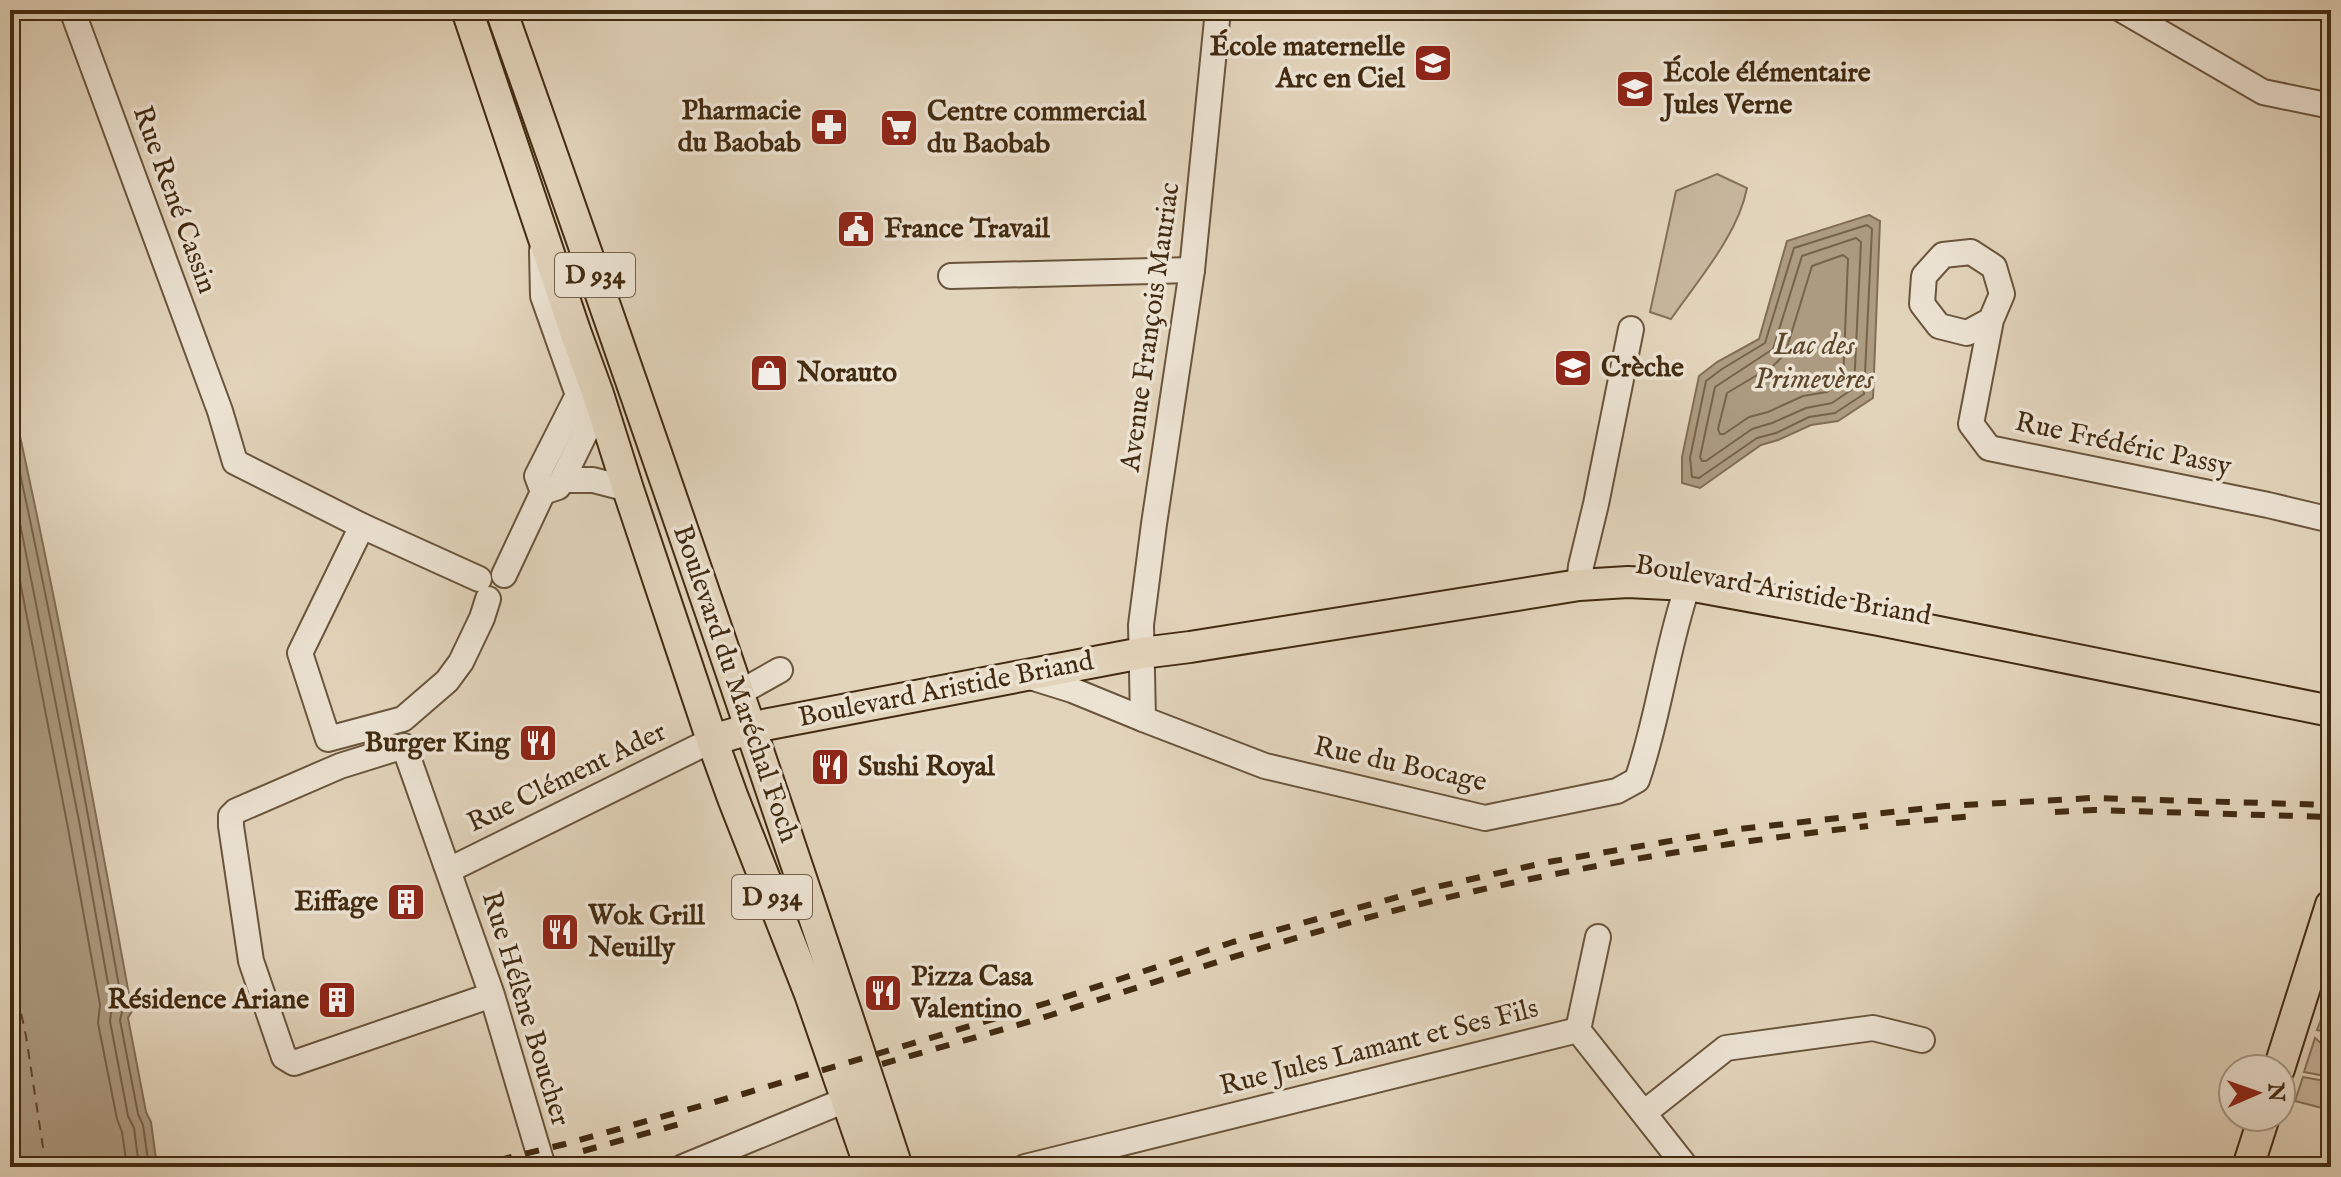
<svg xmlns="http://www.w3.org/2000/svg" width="2341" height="1177" font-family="'IM FELL English',serif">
<rect width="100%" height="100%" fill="#e2d4bb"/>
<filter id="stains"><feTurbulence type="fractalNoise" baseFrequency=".0025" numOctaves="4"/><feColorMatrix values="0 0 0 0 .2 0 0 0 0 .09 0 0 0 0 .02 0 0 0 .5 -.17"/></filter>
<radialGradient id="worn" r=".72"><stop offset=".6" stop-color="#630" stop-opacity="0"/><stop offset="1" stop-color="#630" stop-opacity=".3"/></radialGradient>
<!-- green -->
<g fill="#c7b79e" stroke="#847158" stroke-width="2">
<path d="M1717 174 1747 188C1738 235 1698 280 1671 319L1650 312 1676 191Z"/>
<polygon points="2331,1003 2331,1033 2317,1030 2324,1012"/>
<polygon points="2315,1038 2329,1050 2325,1076 2304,1072"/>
<polygon points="2303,1077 2325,1081 2322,1108 2295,1101"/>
</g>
<!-- water -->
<g fill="#ac9b81" stroke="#826e54" stroke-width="2">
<polygon points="1869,215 1880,221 1873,398 1838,421 1811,425 1778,440 1761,445 1700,488 1682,483 1682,457 1699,376 1717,362 1759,339 1787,241"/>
<path d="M10 391C56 596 94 803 132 1011L128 1018 146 1112 151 1122 157 1167H10Z"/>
</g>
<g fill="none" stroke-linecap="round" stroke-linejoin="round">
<!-- shore -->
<g stroke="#776349" stroke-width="2">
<polygon points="1867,225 1872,229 1864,394 1835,413 1809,417 1776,433 1757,438 1699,478 1692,477 1690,458 1706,381 1722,369 1765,343 1794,248"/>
<polygon points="1856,238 1861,242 1854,388 1832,403 1806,408 1772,423 1752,429 1706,461 1702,461 1700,457 1715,387 1773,349 1802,256"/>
<polygon points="1843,255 1848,259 1843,382 1827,392 1803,396 1768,412 1749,417 1724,434 1720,434 1718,429 1727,393 1774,365 1785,354 1812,266"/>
<path d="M10 428C53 620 88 814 123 1008L120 1020 138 1114 143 1125 149 1167"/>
<polyline points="10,473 80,826 112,1006 110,1021 128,1116 134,1128 139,1167"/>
<polyline points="10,530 68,828 100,1005 98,1023 117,1119 122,1132 127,1167"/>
</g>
<!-- ferry -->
<polyline stroke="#5c472d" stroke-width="2" stroke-dasharray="10 8" stroke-linecap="butt" points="10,961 26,1036 46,1167"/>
<!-- minor casing -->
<g stroke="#6a553c" stroke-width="28">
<g id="minor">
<polyline points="72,10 220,411 235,462 362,526 479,579"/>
<path d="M1218 10 1192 270 1154 524 1141 625 1143 719 1265 766 1485 818 1617 791 1637 780C1659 717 1666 649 1688 585"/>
<polyline points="2122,10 2263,92 2331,106"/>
<polyline points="542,251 543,296 578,395"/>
<polyline points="951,276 1192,270"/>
<polyline points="1991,320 1967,333 1939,326 1922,304 1924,276 1943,255 1971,252 1994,267 2002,294 1991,320 1971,424 1989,448 2268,505 2331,520"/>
<polyline points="562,480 593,480 628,489"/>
<polyline points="543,492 558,487 562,480 594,415 598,394 595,394"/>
<polyline points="362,526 300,653 328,739 403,719 447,681 461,662 482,618 488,599"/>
<polyline points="504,575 543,492 537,476 578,395"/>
<polyline points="1579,585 1581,566 1596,504 1631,329"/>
<polyline points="1024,675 1072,690 1143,719"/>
<polyline points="739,693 780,670"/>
<polyline points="449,870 712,740"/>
<polyline points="492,995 294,1063 284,1057 251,961 231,826 231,816 236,811 340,766 404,746 492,995 543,1167"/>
<polyline points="1578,1030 1598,937"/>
<polyline points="1644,1113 1726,1048 1873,1028 1922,1040"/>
<polyline points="683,1167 848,1099"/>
<polyline points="1025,1167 1578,1030 1686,1167"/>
</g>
</g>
<!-- major casing -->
<g stroke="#422b11" stroke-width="34">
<g id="major">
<polyline points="467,10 575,331 598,394 628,489 712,740 733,798 810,994 870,1167"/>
<path d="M501 10C637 394 770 780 897 1167"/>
<polyline points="712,740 764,725 1142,653 1190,647 1579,585 1628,582 1688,585 1879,620 2331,711"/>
<polyline points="2279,1069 2331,905"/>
<polyline points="2248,1167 2264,1117"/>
</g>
</g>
<!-- minor -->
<use href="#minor" stroke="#ece3d3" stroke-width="24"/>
<!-- major -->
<use href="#major" stroke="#e2d4bb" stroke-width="30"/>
<!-- rail -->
<g stroke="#422b11" stroke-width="6" stroke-dasharray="14 14" stroke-linecap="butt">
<polyline points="2055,812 2094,810 2331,817"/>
<polyline points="1896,823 1975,816"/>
<path d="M882 1064C938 1048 995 1032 1051 1015 1178 975 1303 932 1433 901 1576 866 1721 843 1868 826"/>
<polyline points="583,1151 687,1122"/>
<polyline points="471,1167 565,1144 743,1094 1047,1003 1233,942 1427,889 1548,862 1740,829 1946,806 2092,798 2331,805"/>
</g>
</g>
<!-- icons -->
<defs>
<g id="school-square" transform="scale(2)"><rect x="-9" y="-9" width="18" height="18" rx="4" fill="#8f2418" stroke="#ece3d3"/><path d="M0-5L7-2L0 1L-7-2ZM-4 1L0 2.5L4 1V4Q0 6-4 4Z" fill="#fff"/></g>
<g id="pharmacy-square" transform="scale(2)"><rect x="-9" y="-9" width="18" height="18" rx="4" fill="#8f2418" stroke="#ece3d3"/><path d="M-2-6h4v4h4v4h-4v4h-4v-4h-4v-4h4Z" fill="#fff"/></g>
<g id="supermarket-square" transform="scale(2)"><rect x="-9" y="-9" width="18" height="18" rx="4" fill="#8f2418" stroke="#ece3d3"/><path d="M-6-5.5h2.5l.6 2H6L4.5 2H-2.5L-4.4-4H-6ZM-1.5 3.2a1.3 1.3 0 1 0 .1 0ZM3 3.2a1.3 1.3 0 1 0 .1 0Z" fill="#fff"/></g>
<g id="civic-square" transform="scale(2)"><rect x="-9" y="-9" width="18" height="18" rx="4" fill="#8f2418" stroke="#ece3d3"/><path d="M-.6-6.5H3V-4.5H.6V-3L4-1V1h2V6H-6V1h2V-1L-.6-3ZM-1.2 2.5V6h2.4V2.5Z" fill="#fff"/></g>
<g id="shop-square" transform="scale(2)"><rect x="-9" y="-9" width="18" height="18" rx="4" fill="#8f2418" stroke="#ece3d3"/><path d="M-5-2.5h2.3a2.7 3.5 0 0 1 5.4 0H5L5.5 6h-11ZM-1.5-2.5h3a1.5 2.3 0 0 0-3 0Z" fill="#fff"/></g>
<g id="restaurant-square" transform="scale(2)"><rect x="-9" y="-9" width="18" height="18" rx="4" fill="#8f2418" stroke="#ece3d3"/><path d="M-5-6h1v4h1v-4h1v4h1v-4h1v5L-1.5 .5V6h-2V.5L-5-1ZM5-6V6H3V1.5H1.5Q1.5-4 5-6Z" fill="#fff"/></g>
<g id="building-square" transform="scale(2)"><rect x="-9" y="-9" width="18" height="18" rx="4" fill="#8f2418" stroke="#ece3d3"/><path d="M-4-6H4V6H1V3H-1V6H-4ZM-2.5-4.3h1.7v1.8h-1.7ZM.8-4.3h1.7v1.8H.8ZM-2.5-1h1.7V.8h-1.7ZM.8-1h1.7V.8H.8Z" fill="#fff"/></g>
</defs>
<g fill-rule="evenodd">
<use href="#school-square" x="1433" y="63"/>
<use href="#school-square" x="1635" y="89"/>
<use href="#pharmacy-square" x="829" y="127"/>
<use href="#supermarket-square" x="899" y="128"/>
<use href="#civic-square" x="856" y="229"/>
<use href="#school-square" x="1573" y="368"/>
<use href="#shop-square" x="769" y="373"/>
<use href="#restaurant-square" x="538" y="743"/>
<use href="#restaurant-square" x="830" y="767"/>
<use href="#building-square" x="406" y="902"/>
<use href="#restaurant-square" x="560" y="932"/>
<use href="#restaurant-square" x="883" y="993"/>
<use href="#building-square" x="337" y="1000"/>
</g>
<g text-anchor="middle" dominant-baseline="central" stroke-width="7" stroke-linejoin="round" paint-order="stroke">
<!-- shield labels -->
<g fill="#ece3d3" stroke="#75624b" stroke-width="2">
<rect x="555" y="253" width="80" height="44" rx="6"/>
<rect x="732" y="875" width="80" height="44" rx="6"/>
</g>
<g font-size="26" font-weight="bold" fill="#422b11">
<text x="595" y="275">D 934</text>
<text x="772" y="897">D 934</text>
</g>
<!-- poi labels -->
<g font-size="28" font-weight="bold" fill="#422b11" stroke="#ece3d3" text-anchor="start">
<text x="1405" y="47" text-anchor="end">École maternelle<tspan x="1405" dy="32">Arc en Ciel</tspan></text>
<text x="1663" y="73">École élémentaire<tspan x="1663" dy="32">Jules Verne</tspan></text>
<text x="801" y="111" text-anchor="end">Pharmacie<tspan x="801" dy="32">du Baobab</tspan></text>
<text x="927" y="112">Centre commercial<tspan x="927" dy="32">du Baobab</tspan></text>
<text x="884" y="229">France Travail</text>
<text x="1601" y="368">Crèche</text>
<text x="797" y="373">Norauto</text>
<text x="510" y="743" text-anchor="end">Burger King</text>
<text x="858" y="767">Sushi Royal</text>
<text x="378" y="902" text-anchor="end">Eiffage</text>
<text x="588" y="916">Wok Grill<tspan x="588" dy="32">Neuilly</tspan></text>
<text x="911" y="977">Pizza Casa<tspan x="911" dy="32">Valentino</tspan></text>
<text x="309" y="1000" text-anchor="end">Résidence Ariane</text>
</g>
<!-- street labels -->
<g font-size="28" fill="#422b11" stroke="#ece3d3">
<text transform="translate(174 200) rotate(70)">Rue René Cassin</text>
<text transform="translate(1151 327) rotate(-82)">Avenue François Mauriac</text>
<text transform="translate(2123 445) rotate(12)">Rue Frédéric Passy</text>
<text transform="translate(1783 591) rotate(10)">Boulevard Aristide Briand</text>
<text transform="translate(735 684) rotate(71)">Boulevard du Maréchal Foch</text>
<text transform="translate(946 690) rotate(-11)">Boulevard Aristide Briand</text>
<text transform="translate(1400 765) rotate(12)">Rue du Bocage</text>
<text transform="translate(567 778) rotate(-26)">Rue Clément Ader</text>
<text transform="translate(525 1009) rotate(73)">Rue Hélène Boucher</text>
<text transform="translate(1379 1048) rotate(-14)">Rue Jules Lamant et Ses Fils</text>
</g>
<!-- water labels -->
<g font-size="30" font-style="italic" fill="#5c472d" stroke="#ece3d3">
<text x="1814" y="346">Lac des<tspan x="1814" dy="34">Primevères</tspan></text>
</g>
</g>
<!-- margin -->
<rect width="2341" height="1177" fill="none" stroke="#e2d4bb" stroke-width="40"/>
<rect x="12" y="12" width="2317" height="1153" fill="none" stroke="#422b11" stroke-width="4"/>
<rect x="20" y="20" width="2301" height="1137" fill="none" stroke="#422b11" stroke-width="2"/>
<!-- north arrow -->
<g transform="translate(2257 1093) rotate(88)"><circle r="38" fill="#ece3d3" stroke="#a89985" stroke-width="2"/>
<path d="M0-6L14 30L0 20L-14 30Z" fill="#8f2418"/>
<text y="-12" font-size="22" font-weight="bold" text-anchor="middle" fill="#422b11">N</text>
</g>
<rect width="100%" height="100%" filter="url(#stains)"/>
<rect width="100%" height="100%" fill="url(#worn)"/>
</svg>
